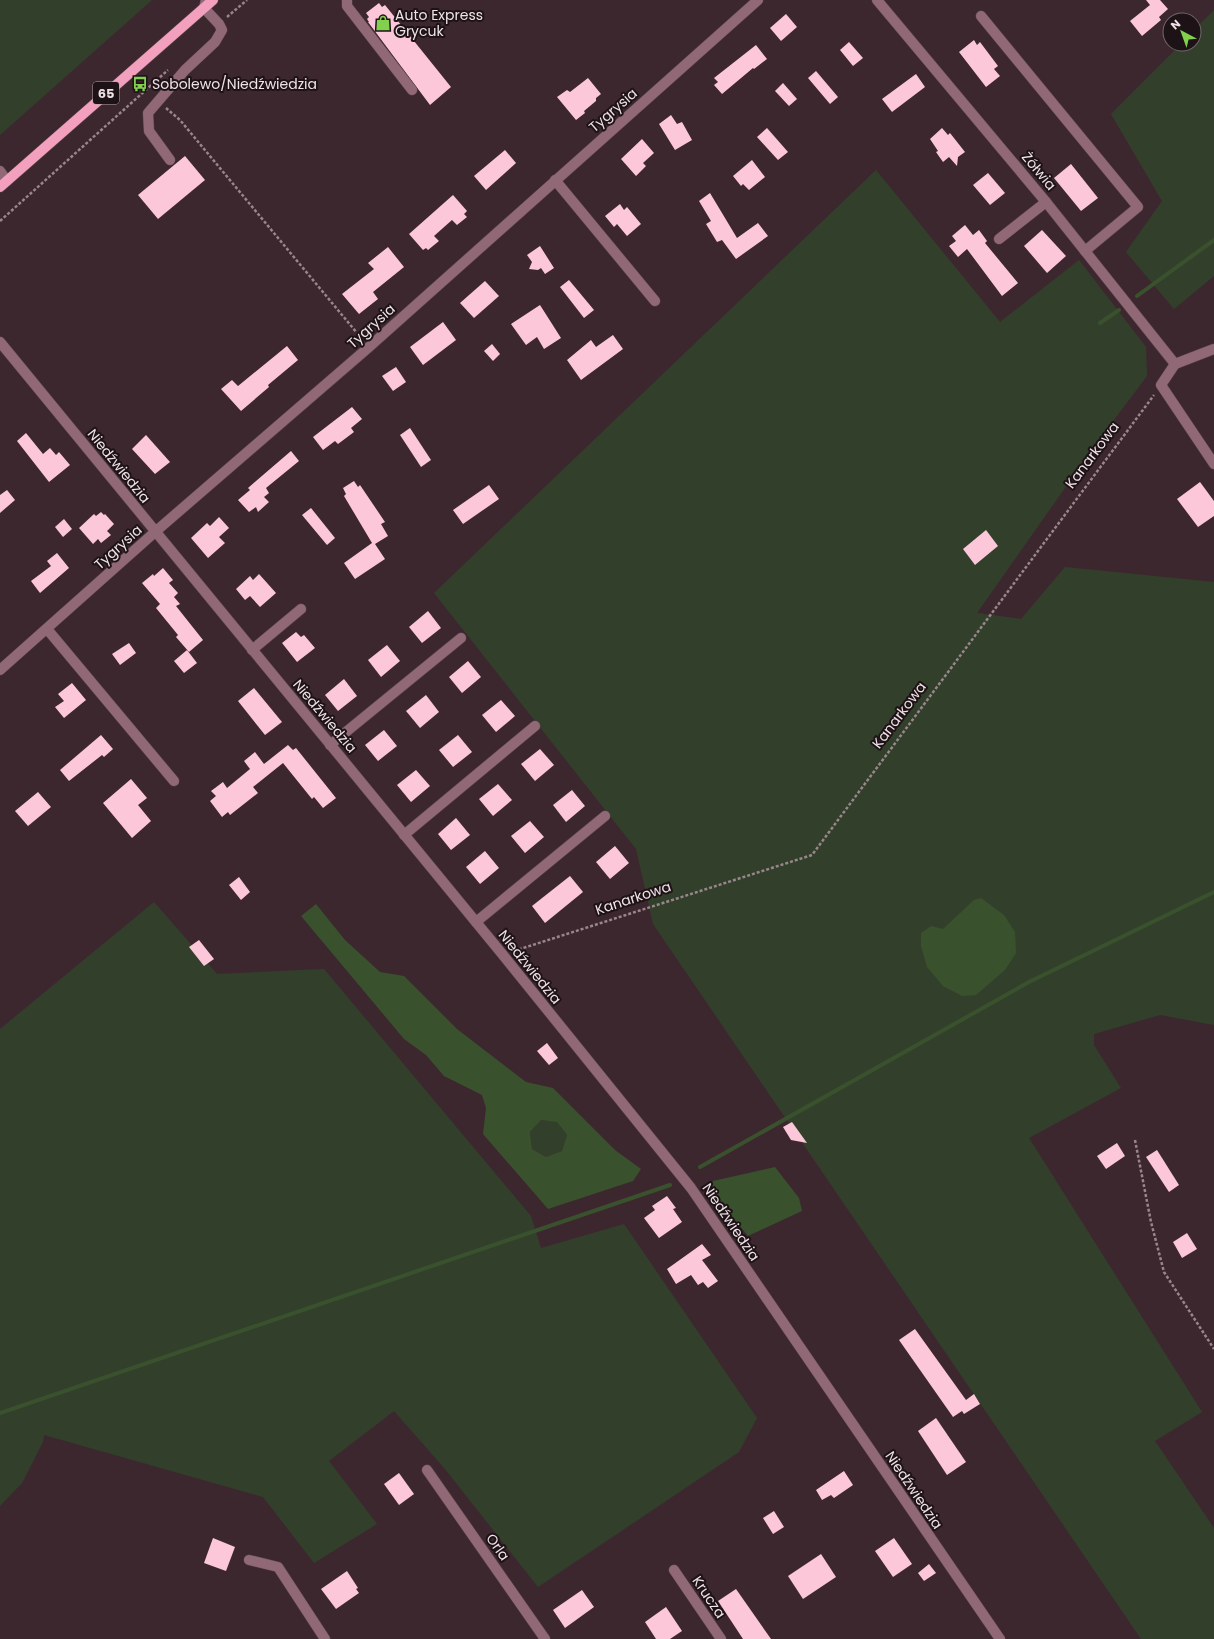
<svg xmlns="http://www.w3.org/2000/svg" width="1214" height="1639" font-family="Poppins,sans-serif">
<rect width="100%" height="100%" fill="#3d272f"/>
<!-- green -->
<g fill="#32402b">
<polygon points="0,0 152,0 0,135"/>
<polygon points="1214,10 1214,276 1174,309 1126,252 1162,201 1111,114 1181,44 1194,44 1194,30"/>
<polygon points="876,170 1000,322 1079,260 1146,347 1147,376 1098,441 977,613 1021,619 1065,567 1214,582 1214,1025 1160,1015 1094,1034 1094,1045 1121,1088 1029,1138 1202,1412 1155,1441 1214,1528 1214,1639 1141,1639 653,924 636,849 434,593"/>
<polygon points="154,902 217,974 324,969 531,1216 541,1248 624,1224 757,1418 739,1452 538,1587 445,1469 394,1411 329,1461 377,1524 314,1563 263,1497 44,1435 43,1442 22,1483 0,1506 0,1029"/>
<polygon points="541,1120 557,1121 567,1135 562,1151 546,1157 532,1149 530,1132"/>
</g>
<!-- water -->
<g fill="#3a512d" fill-rule="evenodd">
<polygon points="981,898 1004,915 1015,932 1016,953 1005,970 976,995 962,996 943,986 927,967 921,946 921,933 931,926 943,929 974,900"/>
<path d="M316 904 345 940 380 972 404 976 457 1029 526 1082 553 1088 615 1150 641 1169 633 1181 548 1209 483 1134 486 1108 482 1095 444 1076 426 1055 404 1039 301 916ZM541 1120 557 1122 567 1135 562 1151 546 1157 532 1149 530 1132Z"/>
<polygon points="775,1167 799,1198 802,1211 748,1236 709,1188 713,1181"/>
</g>
<g fill="none" stroke-linecap="round" stroke-linejoin="round">
<!-- stream -->
<g stroke="#3a512d" stroke-width="4">
<polyline points="1137,296 1214,240"/>
<polyline points="1100,323 1119,310"/>
<polyline points="700,1167 1029,982 1214,892"/>
<polyline points="0,1413 670,1185"/>
</g>
</g>
<!-- building -->
<g fill="#fcc8d9">
<polygon points="1146,0 1160,0 1168,9 1159,17 1161,20 1142,36 1130,21 1150,5"/>
<polygon points="379,3 382,7 385,5 451,87 430,105 368,22 369,22 367,19 369,17 366,13"/>
<polygon points="786,14 797,27 781,41 770,28"/>
<polygon points="974,40 977,45 980,42 998,66 994,69 1000,76 986,87 959,52"/>
<polygon points="849,42 863,58 853,66 840,50"/>
<polygon points="756,45 767,59 754,69 753,68 722,94 714,85 718,82 714,78"/>
<polygon points="816,71 838,97 830,104 808,78"/>
<polygon points="916,74 925,87 892,112 882,99"/>
<polygon points="588,78 601,94 596,98 596,101 584,111 585,113 576,120 557,97 567,90 570,92"/>
<polygon points="783,83 797,99 789,106 775,91"/>
<polygon points="671,115 677,124 682,122 692,140 675,150 659,124"/>
<polygon points="767,128 788,152 778,160 757,137"/>
<polygon points="942,128 948,135 950,133 965,152 958,157 957,166 949,157 943,162 936,152 938,151 930,139"/>
<polygon points="642,139 654,153 643,163 646,166 636,176 621,159"/>
<polygon points="505,150 516,163 486,190 474,176"/>
<polygon points="185,156 205,180 158,219 138,195"/>
<polygon points="752,160 765,177 749,190 743,184 741,186 733,176"/>
<polygon points="1071,164 1098,198 1081,211 1054,178"/>
<polygon points="988,173 1005,193 990,205 973,185"/>
<polygon points="710,193 737,238 758,223 768,236 736,259 722,240 717,242 706,224 711,221 699,201"/>
<polygon points="453,195 467,211 464,214 467,217 457,225 452,220 434,236 439,241 428,250 426,248 423,250 409,234"/>
<polygon points="620,204 624,210 627,207 641,224 627,236 617,224 614,227 605,216"/>
<polygon points="965,225 973,235 979,230 987,241 985,243 1018,283 1002,296 967,249 958,257 949,246 956,241 952,236"/>
<polygon points="1042,230 1066,256 1047,273 1024,246"/>
<polygon points="540,246 554,268 545,274 541,268 538,270 529,269 532,262 527,255"/>
<polygon points="388,247 404,267 373,292 378,299 359,314 342,294 374,269 368,263"/>
<polygon points="569,280 594,310 584,318 560,287"/>
<polygon points="485,281 499,296 474,318 460,303"/>
<polygon points="540,305 561,338 544,349 537,337 526,345 511,324"/>
<polygon points="443,322 456,340 423,365 410,347"/>
<polygon points="613,335 623,349 581,380 567,360 591,340 596,347"/>
<polygon points="492,344 500,354 493,361 484,351"/>
<polygon points="287,346 298,360 268,385 269,387 241,411 221,389 232,380 238,386"/>
<polygon points="396,367 406,382 393,391 382,376"/>
<polygon points="352,407 362,419 351,428 354,432 338,444 335,441 323,450 313,437"/>
<polygon points="410,428 431,460 421,467 400,435"/>
<polygon points="26,433 43,454 50,448 56,455 59,452 70,465 49,482 17,441"/>
<polygon points="146,435 170,462 155,474 132,449"/>
<polygon points="291,451 299,461 266,488 269,493 264,497 269,502 258,512 256,507 249,512 238,500 250,490 248,488"/>
<polygon points="354,481 358,487 360,485 385,522 381,524 388,536 375,544 385,559 355,579 344,563 372,543 344,496 346,494 343,488"/>
<polygon points="1200,482 1214,501 1214,516 1198,527 1177,499"/>
<polygon points="489,485 499,499 463,524 453,510"/>
<polygon points="7,490 15,500 0,513 0,495"/>
<polygon points="311,508 335,538 327,545 302,515"/>
<polygon points="101,512 104,515 105,514 114,524 107,531 111,535 101,543 98,539 93,544 79,528 94,514 96,516"/>
<polygon points="219,517 229,528 219,537 225,543 208,558 191,538 207,523 210,526"/>
<polygon points="64,519 72,529 63,537 55,527"/>
<polygon points="986,530 998,546 975,565 963,549"/>
<polygon points="57,553 69,568 40,593 31,581 51,566 47,561"/>
<polygon points="163,568 173,580 169,583 178,593 174,597 180,604 176,606 203,640 189,652 176,637 178,635 156,608 160,604 142,583 153,574 154,576"/>
<polygon points="259,574 276,593 260,607 250,596 245,600 236,589 250,576 253,580"/>
<polygon points="428,611 441,628 422,643 409,627"/>
<polygon points="296,632 301,637 304,635 315,648 297,662 282,643"/>
<polygon points="129,643 136,653 120,665 112,654"/>
<polygon points="387,645 400,661 381,677 368,660"/>
<polygon points="187,650 197,663 184,673 174,661"/>
<polygon points="468,661 481,677 462,693 449,677"/>
<polygon points="344,679 357,696 338,711 325,695"/>
<polygon points="72,683 86,700 64,718 55,707 64,701 58,694"/>
<polygon points="254,688 282,722 265,735 238,701"/>
<polygon points="426,695 439,712 420,728 406,711"/>
<polygon points="501,700 515,716 496,732 482,715"/>
<polygon points="384,730 397,746 378,761 365,745"/>
<polygon points="101,735 113,749 104,757 102,755 69,781 60,770"/>
<polygon points="458,735 472,752 453,767 439,750"/>
<polygon points="288,745 293,750 296,748 336,798 323,808 314,797 312,799 283,763 253,787 258,793 230,815 228,812 222,817 210,801 216,796 211,791 223,782 227,788 250,769 244,761 255,752 264,764"/>
<polygon points="540,749 554,765 535,781 521,764"/>
<polygon points="416,770 430,786 411,802 397,785"/>
<polygon points="131,779 147,798 138,805 151,821 132,838 103,803"/>
<polygon points="498,784 512,800 493,816 479,799"/>
<polygon points="572,790 585,806 566,822 553,805"/>
<polygon points="38,792 51,807 28,826 15,811"/>
<polygon points="456,818 470,835 451,850 438,834"/>
<polygon points="530,821 544,837 525,853 511,836"/>
<polygon points="615,846 629,863 610,879 596,862"/>
<polygon points="485,851 499,868 480,884 466,867"/>
<polygon points="570,876 583,892 545,923 532,906"/>
<polygon points="239,877 250,892 241,900 229,885"/>
<polygon points="199,940 214,959 204,966 189,947"/>
<polygon points="547,1043 558,1058 549,1065 537,1051"/>
<polygon points="792,1122 807,1143 791,1140 783,1127"/>
<polygon points="1117,1143 1125,1156 1106,1169 1097,1156"/>
<polygon points="1157,1150 1179,1185 1169,1192 1146,1157"/>
<polygon points="667,1196 676,1208 673,1209 682,1222 659,1238 644,1218 655,1210 652,1206"/>
<polygon points="1187,1233 1197,1249 1182,1258 1173,1242"/>
<polygon points="702,1244 711,1255 702,1260 718,1281 708,1288 703,1282 698,1285 691,1275 676,1284 667,1269"/>
<polygon points="915,1329 966,1400 974,1394 980,1404 964,1414 962,1411 953,1417 899,1340"/>
<polygon points="936,1418 966,1462 947,1475 918,1431"/>
<polygon points="844,1471 853,1485 834,1498 831,1495 822,1500 816,1490"/>
<polygon points="399,1473 414,1494 399,1505 384,1484"/>
<polygon points="774,1511 784,1527 773,1534 763,1518"/>
<polygon points="213,1538 235,1547 226,1571 204,1563"/>
<polygon points="894,1538 912,1564 893,1577 875,1551"/>
<polygon points="821,1554 836,1577 803,1599 788,1576"/>
<polygon points="929,1564 936,1573 924,1581 918,1573"/>
<polygon points="347,1571 358,1588 356,1589 359,1593 336,1609 321,1589"/>
<polygon points="736,1589 771,1639 743,1639 718,1601"/>
<polygon points="582,1590 594,1607 565,1628 553,1610"/>
<polygon points="666,1607 682,1631 670,1639 656,1639 645,1622"/>
</g>
<g fill="none" stroke-linecap="round" stroke-linejoin="round">
<!-- minor casing -->
<g stroke="#5a454c" stroke-width="11">
<g id="minor">
<polyline points="347,0 347,6 412,90"/>
<polyline points="877,0 1046,202 1175,364"/>
<polyline points="981,16 1138,207 1085,251"/>
<polyline points="170,160 149,131 148,113 185,70 215,42 222,30 219,24 204,8 206,0"/>
<polyline points="0,171 7,181"/>
<polyline points="555,180 655,301"/>
<polyline points="999,239 1046,202"/>
<polyline points="0,342 503,955 691,1188 1000,1639"/>
<polyline points="1214,349 1175,364 1161,385 1214,464"/>
<polyline points="47,629 174,781"/>
<polyline points="252,650 301,609"/>
<polyline points="0,670 155,532 369,347 758,0"/>
<polyline points="330,745 461,638"/>
<polyline points="404,835 535,726"/>
<polyline points="476,922 605,816"/>
<polyline points="427,1470 545,1639"/>
<polyline points="249,1560 278,1567 325,1639"/>
<polyline points="674,1570 721,1639"/>
</g>
</g>
<!-- major casing -->
<g stroke="#5a454c" stroke-width="11">
<polyline id="major" points="0,187 213,0"/>
</g>
<!-- path -->
<g stroke="#98868c" stroke-width="2.5" stroke-dasharray="3 2" stroke-linecap="butt">
<polyline points="227,17 247,0"/>
<polyline points="166,108 180,120 362,339"/>
<polyline points="0,221 168,70"/>
<polyline points="514,951 812,855 1154,395"/>
<polyline points="1135,1140 1151,1222 1164,1272 1214,1349"/>
</g>
<!-- minor -->
<use href="#minor" stroke="#916876" stroke-width="10"/>
<!-- major -->
<use href="#major" stroke="#f3a0be" stroke-width="10"/>
</g>
<!-- icons -->
<defs>
<g id="shop-bare" transform="scale(1.2)"><path d="M-5-2.5h2.3a2.7 3.5 0 0 1 5.4 0H5L5.5 6h-11ZM-1.5-2.5h3a1.5 2.3 0 0 0-3 0Z" fill="#83d04f" stroke="#1d1317" stroke-width="2.5" paint-order="stroke"/></g>
<g id="bus-bare" transform="scale(1.2)"><path d="M-5-6H5V4H4V6H2V4H-2V6H-4V4H-5ZM-3.5-4V0h7V-4ZM-3.5 1.2v1.5H-2V1.2ZM2 1.2v1.5H3.5V1.2Z" fill="#83d04f" stroke="#1d1317" stroke-width="2.5" paint-order="stroke"/></g>
</defs>
<g fill-rule="evenodd">
<use href="#shop-bare" x="383" y="23"/>
<use href="#bus-bare" x="140" y="84"/>
</g>
<g text-anchor="middle" dominant-baseline="central" stroke-width="4" stroke-linejoin="round" paint-order="stroke">
<!-- shield labels -->
<rect fill="#1d1317" stroke="#b1a4a8" stroke-width="1" x="93" y="82" width="26" height="22" rx="3"/>
<g font-size="13" font-weight="bold" fill="#f0e2e6">
<text x="106" y="93">65</text>
</g>
<!-- poi labels -->
<g font-size="14" fill="#f0e2e6" stroke="#1d1317" text-anchor="start">
<text x="395" y="15">Auto Express<tspan x="395" dy="16">Grycuk</tspan></text>
<text x="152" y="84">Sobolewo/Niedźwiedzia</text>
</g>
<!-- street labels -->
<g font-size="14" fill="#f0e2e6" stroke="#1d1317">
<text transform="translate(613 110) rotate(-41)">Tygrysia</text>
<text transform="translate(1039 171) rotate(50)">Żółwia</text>
<text transform="translate(371 326) rotate(-42)">Tygrysia</text>
<text transform="translate(1092 455) rotate(-53)">Kanarkowa</text>
<text transform="translate(119 466) rotate(51)">Niedźwiedzia</text>
<text transform="translate(118 547) rotate(-42)">Tygrysia</text>
<text transform="translate(899 715) rotate(-53)">Kanarkowa</text>
<text transform="translate(325 716) rotate(50)">Niedźwiedzia</text>
<text transform="translate(633 898) rotate(-18)">Kanarkowa</text>
<text transform="translate(530 967) rotate(51)">Niedźwiedzia</text>
<text transform="translate(731 1222) rotate(56)">Niedźwiedzia</text>
<text transform="translate(914 1490) rotate(56)">Niedźwiedzia</text>
<text transform="translate(498 1547) rotate(55)">Orla</text>
<text transform="translate(709 1597) rotate(56)">Krucza</text>
</g>
</g>
<!-- north arrow -->
<g transform="translate(1182 32) rotate(319)"><circle r="19" fill="#1d1317" stroke="#71666a"/>
<path d="M0-3L7 15L0 10L-7 15Z" fill="#83d04f"/>
<text y="-6" font-size="11" font-weight="bold" text-anchor="middle" fill="#f0e2e6">N</text>
</g>
</svg>
